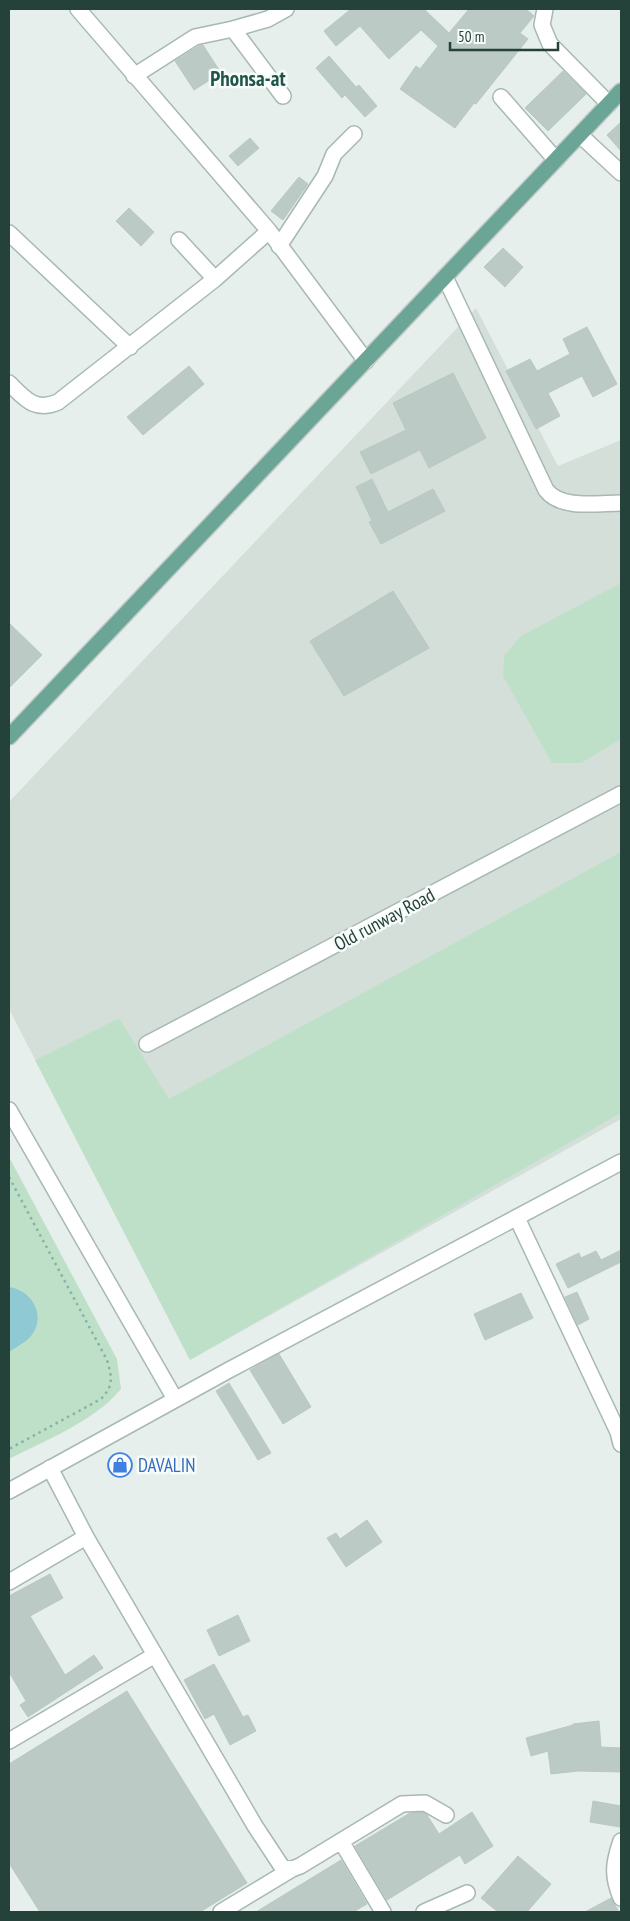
<svg xmlns="http://www.w3.org/2000/svg" width="630" height="1921" font-family="'PT Sans Narrow',sans-serif">
	<style>
		.built { fill: #d4dfda }
		.green { fill: #bfe0c8 }
		.water { fill: #8ec9d4 }
		.building { fill: #bbcac4; stroke: #b8c9c2 }
		.lines { fill: none; stroke-linecap: round; stroke-linejoin: round }
		.minor-casing { stroke: #a8b8b2; stroke-width: 18 }
		.major-casing { stroke: #c2cac8; stroke-width: 18 }
		.path { stroke: #86b3a5; stroke-width: 2.5; stroke-dasharray: 2.5 4; stroke-linecap: butt }
		.minor { stroke: #fff; stroke-width: 15 }
		.major { stroke: #6aa596; stroke-width: 15 }
		.labels { text-anchor: middle; stroke-width: 5; stroke-linejoin: round; paint-order: stroke }
		.street-label { font-size: 19px; fill: #24423a; stroke: #f7fbf9 }
		.shop-label { font-size: 19px; fill: #366cbe; stroke: #f7fbf9; text-anchor: start }
		.quarter-label { font-size: 21px; font-weight: bold; fill: #1f5548; stroke: #f7fbf9 }
	</style>
	<rect width="100%" height="100%" fill="#e6efeb"/>
	<path class="built" d="M476,308L558,466L621,440V1119L190,1360L9,1009V802Z"/>
	<path class="green" d="M621,583V739L581,763H552L503,676L504,656L521,636Z
		M621,852V1113L190,1360L35,1060L119,1018L169,1099Z
		M9,1157L117,1359L121,1389C95,1421 46,1440 9,1459Z"/>
	<path class="water" d="M9,1287C32,1290 47,1316 31,1336C25,1343 16,1347 9,1352Z"/>
	<path class="building" d="M351,9H424L449,33L469,9H526L534,16L520,33L528,39L476,104L474,103L455,128L400,89L416,66L420,69L438,46L421,30L389,59L360,26L336,46L324,31Z
		M203,45L221,73L194,90L175,61L199,46Z
		M329,56L356,87L359,85L377,106L365,117L345,95L342,98L316,68Z
		M563,71L586,94L548,131L525,108Z
		M621,122V151L607,135Z
		M250,138L259,148L238,166L229,156Z
		M299,177L308,184L283,220L271,211Z
		M129,208L154,232L141,246L116,221Z
		M503,248L523,267L505,287L484,267Z
		M587,327L617,384L593,397L582,376L548,393L560,416L536,429L506,371L530,359L537,371L570,354L563,339Z
		M189,366L204,384L143,435L127,417Z
		M453,373L486,438L429,468L420,450L371,474L360,452L406,430L393,403Z
		M372,479L388,512L433,489L445,511L381,544L369,522L372,521L356,487Z
		M393,591L429,648L344,696L310,641Z
		M9,623L42,655L9,688Z
		M621,1250V1262L568,1288L556,1264L579,1253L581,1258L596,1251L601,1260Z
		M577,1292L589,1319L578,1325L565,1297Z
		M521,1293L533,1318L485,1340L474,1314Z
		M279,1354L311,1407L283,1424L250,1370Z
		M229,1383L271,1453L258,1460L216,1391Z
		M367,1520L382,1542L346,1567L327,1538L336,1533L340,1539Z
		M50,1574L63,1598L30,1616L65,1675L94,1655L103,1668L28,1717L20,1705L26,1701L9,1672V1596Z
		M238,1615L250,1641L219,1656L207,1630Z
		M214,1664L243,1717L248,1715L256,1731L230,1745L214,1714L205,1719L184,1680Z
		M127,1691L247,1883L200,1912H40L9,1863V1764Z
		M599,1721L601,1747L621,1748V1772L578,1771L551,1774L548,1751L531,1756L526,1738L573,1725V1724Z
		M593,1801L621,1806L620,1827L590,1822Z
		M423,1812L427,1815L439,1834L472,1812L493,1846L465,1864L460,1855L387,1900L355,1846L410,1813Z
		M518,1856L551,1884L527,1912H498L481,1898Z
		M341,1860L367,1904L353,1912H256Z
		M611,1898L619,1912H585Z"/>
	<g class="lines">
		<g class="minor-casing">
			<path id="minor" d="M78,9L269,231L366,361
				M545,9L542,25L550,44L609,104
				M233,29L283,96
				M134,76L195,37L233,29L268,19L286,9
				M501,97L556,160
				M580,135L621,173
				M9,233L130,347
				M179,240L215,279
				M279,246L325,176L334,154L354,134
				M445,277L546,490C561,510 598,503 621,503
				M9,383C25,399 35,412 58,402L215,279L269,231
				M147,1044L621,794
				M9,1110L175,1399
				M517,1218L618,1432L621,1444
				M50,1468L86,1537L255,1826L282,1867L292,1869L300,1866L402,1804L425,1803L446,1815
				M9,1491L229,1370L621,1162
				M9,1582L86,1537
				M9,1741L155,1655
				M341,1841L383,1912
				M621,1841C613,1864 612,1876 621,1898
				M221,1912L292,1869
				M424,1912L467,1893"/>
		</g>
		<g class="major-casing">
			<path id="major" d="M9,737L621,91"/>
		</g>
		<path class="path" d="M9,1177L107,1360C112,1378 114,1385 101,1399L9,1449"/>
		<use href="#minor" class="minor"/>
		<use href="#major" class="major"/>
	</g>
	<defs>
		<g id="shop-ring" transform="scale(1.25)"><circle r="9.5" fill="#f7fbf9" stroke="#3f7fe0" stroke-width="1.5"/><path d="M-5-2.5h2.3a2.7 3.5 0 0 1 5.4 0H5L5.5 6h-11ZM-1.5-2.5h3a1.5 2.3 0 0 0-3 0Z" fill="#3f7fe0"/></g>
	</defs>
	<g fill-rule="evenodd">
		<use href="#shop-ring" x="120" y="1465"/>
	</g>
	<g class="labels">
		<g class="street-label">
			<text transform="translate(384 919) rotate(-28)" y="7">Old runway Road</text>
		</g>
		<g class="shop-label">
			<text x="138" y="1472">DAVALIN</text>
		</g>
		<g class="quarter-label">
			<text x="248" y="86">Phonsa-at</text>
		</g>
	</g>
	<rect width="630" height="1921" fill="none" stroke="#24423a" stroke-width="20"/>
	<path d="M450 42v8h108v-8" fill="none" stroke="#24423a" stroke-width="2.5"/>
	<text x="458" y="42" font-size="15" fill="#24423a" stroke="#f7fbf9" stroke-width="4" paint-order="stroke">50 m</text>
</svg>
